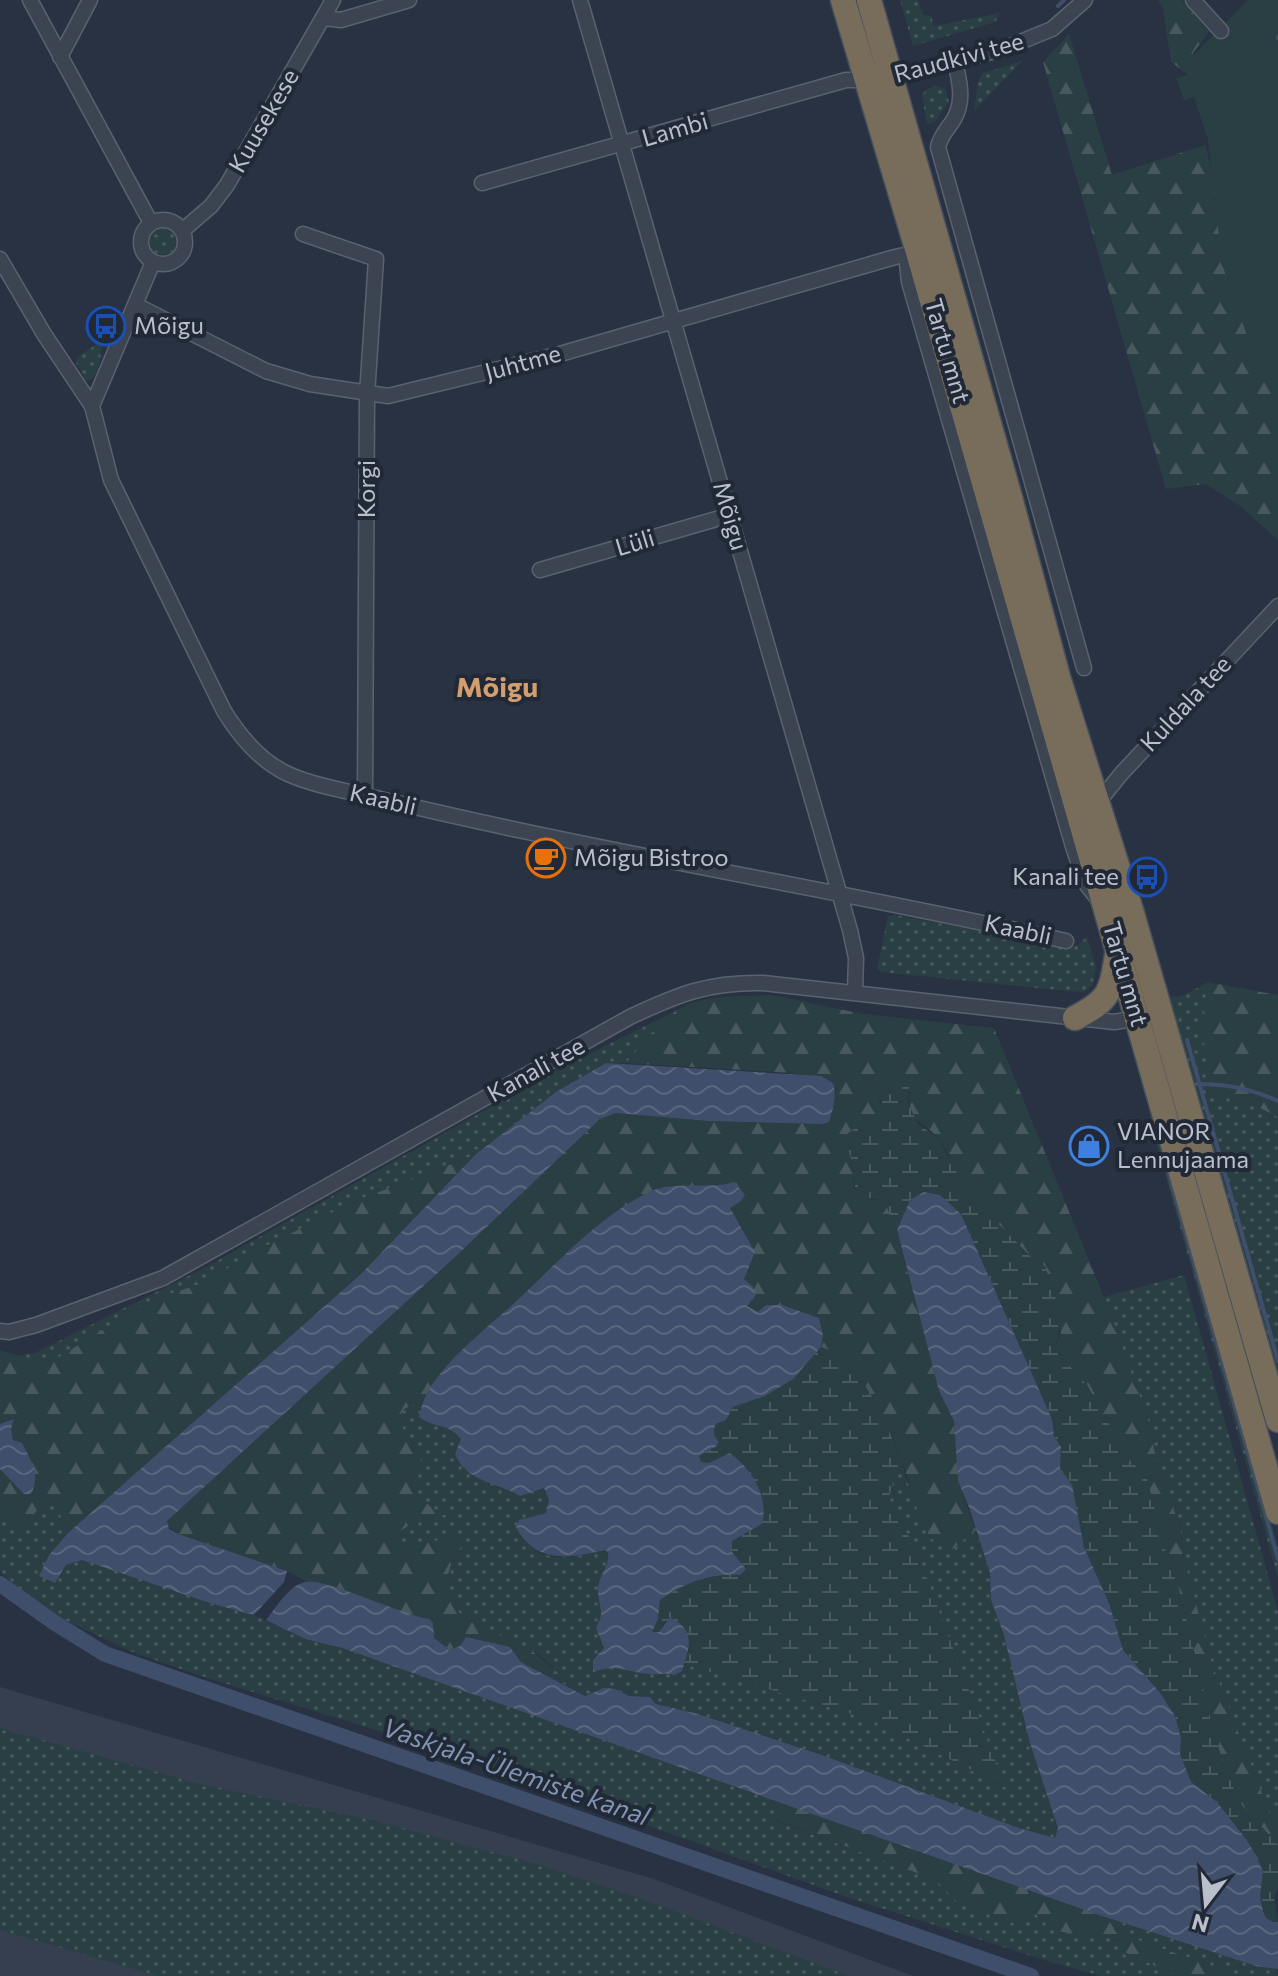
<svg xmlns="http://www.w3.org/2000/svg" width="1278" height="1976" font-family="Commissioner,sans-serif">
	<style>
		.airport { fill: #363f4f }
		.grass { fill: url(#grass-dots) }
		.forest { fill: url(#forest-firs) }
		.wetland { fill: url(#wetland-marsh) }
		.park { fill: #2a3f43 }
		.water { fill: url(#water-waves) }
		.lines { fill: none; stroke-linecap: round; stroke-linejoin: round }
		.stream { stroke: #3f4e6a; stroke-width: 4 }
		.canal { stroke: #3f4e6a; stroke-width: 16 }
		.street-casing { stroke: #5a626f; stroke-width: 17 }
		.highway-casing { stroke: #474f5c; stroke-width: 27 }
		.street { stroke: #3c4452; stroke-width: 14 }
		.highway { stroke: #776d5a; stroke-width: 24 }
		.labels { text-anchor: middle; stroke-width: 8; stroke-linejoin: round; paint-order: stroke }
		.street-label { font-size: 24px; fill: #b9c0cc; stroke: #212937 }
		.poi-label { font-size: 24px; fill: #b9c0cc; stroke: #212937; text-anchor: start }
		.water-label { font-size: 26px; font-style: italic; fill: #8294b2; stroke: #212937 }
		.quarter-label { font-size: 28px; font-weight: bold; fill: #d39e6e; stroke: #212937 }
	</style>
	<defs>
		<pattern id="grass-dots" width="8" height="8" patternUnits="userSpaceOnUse" patternTransform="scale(2)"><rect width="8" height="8" fill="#2a3f43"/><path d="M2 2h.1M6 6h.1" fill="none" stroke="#47595d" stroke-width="1.8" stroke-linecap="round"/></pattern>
		<pattern id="forest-firs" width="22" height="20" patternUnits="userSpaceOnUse" patternTransform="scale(2)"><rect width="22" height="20" fill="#2a3f43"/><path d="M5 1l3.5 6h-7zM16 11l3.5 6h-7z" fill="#47595d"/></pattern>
		<pattern id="wetland-marsh" width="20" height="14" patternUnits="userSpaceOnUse" patternTransform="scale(2)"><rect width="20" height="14" fill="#2a3f43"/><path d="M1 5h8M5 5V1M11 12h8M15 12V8" fill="none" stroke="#47595d"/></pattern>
		<pattern id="water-waves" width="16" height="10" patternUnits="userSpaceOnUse" patternTransform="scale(2)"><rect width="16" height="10" fill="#3f4e6a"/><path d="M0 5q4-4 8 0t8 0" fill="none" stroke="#59667e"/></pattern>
	</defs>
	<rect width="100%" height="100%" fill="#283242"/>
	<path class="airport" d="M0,1687L654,1879L913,1976H0Z"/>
	<path class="grass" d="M900,0H918L923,15L931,16L934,26L1000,13L995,22L913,46Z
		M1022,61L974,111L978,82L983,73Z
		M934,85L945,89L949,102L935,121L927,124L922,94Z
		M150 242a13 13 0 1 1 26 0a13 13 0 1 1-26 0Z
		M102,341C100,355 102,377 86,381L76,363L77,357Z
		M895,915L1067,947L1077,946L1087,937L1096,967L1093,984L1083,992L1067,991L881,972L877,969L888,916Z
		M1208,982L1201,1030L1218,1095L1256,1106L1278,1117V1383L1166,999L1184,995Z
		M683,1007L660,1026L626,1063H607L555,1093L475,1155L353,1202L266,1246L202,1283L148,1302L45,1366L16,1356L35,1353L206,1267L555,1071Z
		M1156,1123L1278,1546V1578L1151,1124Z
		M1184,1275L1278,1611V1815L1271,1817L1212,1664L1184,1559L1180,1527L1154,1450L1148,1419L1104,1297Z
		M423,1400L419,1417L449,1426L461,1439L455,1454C467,1483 497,1482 520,1496L543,1488L549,1500L546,1513L519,1520L516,1527C522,1535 528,1545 537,1551C556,1563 585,1555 605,1550L608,1552L609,1562L598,1592L603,1613L598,1635C605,1643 605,1647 599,1656L604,1669C625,1666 630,1673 649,1674C660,1675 671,1671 682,1671L684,1664L872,1720L1004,1787L889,1498L894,1477L903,1462L905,1476L930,1538C947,1548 962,1543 976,1530L990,1573L991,1601L1004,1635L1029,1740L1058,1828L1055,1838L1019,1828L825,1756L698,1714L656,1704L650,1697L629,1696L615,1689L585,1696L562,1683L557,1672L541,1656L530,1649L522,1647L460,1614C439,1586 447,1569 463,1544L454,1537L417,1545L397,1543L392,1537L408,1526L445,1513L435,1510L417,1496L416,1478L421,1458L398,1420L404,1409Z
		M54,1501L68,1533L49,1555L61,1577L66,1565L82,1560L99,1564L213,1604L254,1615L305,1639L342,1648L777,1800L776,1821L936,1880L959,1904L1014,1923L1030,1911L1037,1914L1054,1929L1110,1937L1178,1976H1100L1034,1957L847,1897L424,1745L195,1674L130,1651L59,1617L24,1594L0,1571V1510L25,1530L38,1508Z
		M0,1728L196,1783L376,1821L544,1866L634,1896L849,1976H158L0,1930Z
		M1099,1915L1256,1966L1276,1968L1278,1976H1241L1132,1938Z"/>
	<path class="forest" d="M1158,0H1182L1209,32L1193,53L1198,82L1171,62L1163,8Z
		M1069,34L1112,175L1205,145L1248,296L1278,374V540L1239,505L1206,484L1166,489L1043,62Z
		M1208,982L1278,995V1117L1256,1106L1218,1095L1200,1030Z
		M772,995L863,1014L994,1028L1104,1297L1148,1419L1154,1450L1179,1525L1184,1559L1212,1664L1271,1817L1278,1815V1845L1240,1803L1227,1773L1216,1741L1178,1586L1166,1554L1146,1476L1129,1460L1087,1385L1055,1349L1061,1332L1045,1266L1031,1257L961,1186C957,1173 947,1149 938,1138C923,1120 905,1122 910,1091L879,1099L881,1110L878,1121L858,1126L851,1154L854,1189L870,1200L883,1199L893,1217L939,1391L954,1421L958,1481L976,1530L950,1551C944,1547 934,1542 930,1536C917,1519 909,1481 902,1460C890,1426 856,1359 821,1347L823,1335L759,1313L747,1306L753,1287L744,1279L742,1227L735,1219L722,1186L598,1226L451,1361L423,1400L404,1409L398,1420L421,1458L416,1478L417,1496L435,1510L447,1514L408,1526L392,1537L397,1543L417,1545L454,1537L463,1544C446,1568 440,1589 460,1614L522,1647L530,1649L557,1672L562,1683L521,1662L510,1647L460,1646L450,1650L434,1638L433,1623L429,1619L413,1617L324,1584L306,1581L287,1571L181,1535L167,1526V1521L175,1512L454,1258L600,1119L616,1113L708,1121L823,1124L829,1122L793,1073L626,1063C643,1044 662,1017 685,1006C711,994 744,997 772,995Z
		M475,1155L361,1274L68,1533L54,1501L38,1508L25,1530L0,1510V1350L46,1365L148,1302L202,1283L266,1246L353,1202Z
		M777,1800L1099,1915L1132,1938L1241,1976H1178L1122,1951L1119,1941C1100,1932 1076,1937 1056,1930C1045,1926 1040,1915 1030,1911L1014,1923L959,1904L936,1880L775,1820Z"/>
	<path class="wetland" d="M890,1080L909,1083L908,1103L918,1124L938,1138L956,1171L961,1186L1031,1257L1045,1266L1062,1318L1055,1350L1087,1385L1129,1460L1146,1475L1166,1554L1178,1586L1216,1741L1227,1773L1240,1803L1278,1845V1888L1274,1897L1278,1922H1273L1266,1918L1260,1896L1263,1872L1246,1839L1217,1802L1191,1782L1180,1754L1181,1738L1175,1716L1161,1694L1123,1650L1109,1603L1084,1546L1071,1484L1060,1468L1061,1448L1054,1436L1052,1419L961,1214L910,1200L897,1230L883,1199L860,1198C849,1182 857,1162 845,1145L847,1134L858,1126L878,1121L883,1087Z
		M821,1347C864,1362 885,1423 903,1462L894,1477L889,1498L919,1557L1005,1787L872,1720L684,1664L689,1650L666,1620L659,1632H652L658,1619L660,1600C684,1583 710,1573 740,1575L746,1569L732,1552V1541L762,1524C758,1492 759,1473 730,1454L709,1463L701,1462L698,1456L718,1446L719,1442C714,1436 712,1432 716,1425L726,1420L733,1407C773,1393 793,1380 821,1347Z"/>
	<path class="park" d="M1248,0H1278V379L1252,350L1222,264L1208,139L1194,97L1184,100L1176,78L1187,75L1184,65Z"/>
	<path class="water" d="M606,1063L821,1076L833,1083C837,1097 833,1108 829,1122L823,1124L708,1121L616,1113L600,1119L454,1258L167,1521L169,1529L181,1535L287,1571L284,1582L254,1615L213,1604L82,1560L66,1565L55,1583L39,1576L49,1555L68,1533L361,1274L475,1155L556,1092Z
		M734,1182L745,1195L740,1202L730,1208L755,1252L744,1279L753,1287L756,1295L747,1306L758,1312L766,1305H782L819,1318L823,1335L821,1347L793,1379L765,1396L733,1407L726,1420L716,1424C712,1432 714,1436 719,1442L717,1446L699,1456L701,1462L709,1463L730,1453C752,1469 769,1497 762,1524L732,1541V1552L746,1569L740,1575C710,1573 684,1583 660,1600L658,1619L652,1632H659L670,1617C696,1631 690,1646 682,1671L675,1675C663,1672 662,1675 650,1674C625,1673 622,1663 593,1672V1660L604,1648L596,1628C606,1610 598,1608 598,1590C598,1576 610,1567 608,1552L605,1550C570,1559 535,1564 516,1527L519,1520L546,1513L549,1500L544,1488L520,1496C497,1482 467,1483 455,1454L461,1439C447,1422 435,1429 419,1417C422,1402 427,1390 437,1378C457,1351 487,1328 512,1305C555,1266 596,1218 649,1192C674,1180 711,1190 734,1182Z
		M924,1192L940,1195L961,1214L1052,1419L1054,1436L1061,1447L1060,1468L1072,1485L1084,1547L1109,1603L1123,1650L1161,1694L1175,1716L1181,1738L1180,1754L1191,1782L1217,1802L1246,1839L1257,1857L1263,1872L1260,1896L1263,1911L1266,1918L1273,1922H1278V1969L1256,1966L1099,1915L342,1648L305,1639L266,1620C276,1608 288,1586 305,1582C324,1577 401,1615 429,1619L433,1623L434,1638L450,1650L460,1646L466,1637L510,1647L521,1662L585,1696L604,1688L615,1689L629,1696L650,1697L656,1704L698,1714L825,1756L1019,1828L1055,1838L1058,1828L1029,1740L1004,1635L991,1600L990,1573L970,1510L958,1481L954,1421L939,1391L897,1230L910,1200Z
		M14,1419L11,1429L13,1440L22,1443C31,1461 41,1474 31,1494H24L0,1469V1424Z"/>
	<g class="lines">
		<path class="stream" d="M1058,6L1064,0
			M1278,37V38
			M1187,1040L1278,1361
			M1199,1084C1228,1084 1251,1089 1278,1101
			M1169,1176L1278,1559"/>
		<path class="canal" d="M0,1584L55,1623L105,1654L1031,1976"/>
		<g class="street-casing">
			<path id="street" d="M30,0L151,223
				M580,0L850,930L856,958L855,992
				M1193,0L1221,31
				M323,18L341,20L409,0
				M60,57L90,0
				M955,61C959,80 965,100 954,119C948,129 941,134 938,147L1084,668
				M482,183L846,80H868L891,77L1003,49L1052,29L1085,0
				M141 242a22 22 0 1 1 44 0a22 22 0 1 1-44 0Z
				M182,231L211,206L227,185L333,0
				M303,234L376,259L367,395L365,795
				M918,252L907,264L909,282L1074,850L1086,884L1097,898
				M0,259L44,334L92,406L111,480L224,711C240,737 260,761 288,774C315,786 347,791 376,798C423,809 471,820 518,830C700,869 884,900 1066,941
				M136,305L266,371L310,384L388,396L560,354L895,257L918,252L925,254
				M92,406L153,262
				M540,570L730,515
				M1097,804L1121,774L1278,606
				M0,1331L9,1332L36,1325L163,1278L630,1017C679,994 708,982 763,983L1114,1022L1144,1017"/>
		</g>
		<g class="highway-casing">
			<path id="highway" d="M843,0L918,252L1278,1512
				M869,0L1011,501L1058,677L1131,910L1278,1420
				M1075,1018C1110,1000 1111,992 1117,955"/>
		</g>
		<use href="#street" class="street"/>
		<use href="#highway" class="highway"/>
	</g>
	<defs>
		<g id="bus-ring" transform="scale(2)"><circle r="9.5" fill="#212937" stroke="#1a4fb4" stroke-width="1.5"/><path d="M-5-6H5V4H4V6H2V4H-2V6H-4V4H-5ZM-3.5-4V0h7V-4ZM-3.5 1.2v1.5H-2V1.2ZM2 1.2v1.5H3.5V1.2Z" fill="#1a4fb4"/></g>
		<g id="cafe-ring" transform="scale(2)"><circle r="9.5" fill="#212937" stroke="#e8710a" stroke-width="1.5"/><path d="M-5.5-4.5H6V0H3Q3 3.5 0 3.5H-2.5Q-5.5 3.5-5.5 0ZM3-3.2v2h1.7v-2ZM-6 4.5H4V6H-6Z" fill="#e8710a"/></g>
		<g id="shop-ring" transform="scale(2)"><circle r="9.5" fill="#212937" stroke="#3f7fe0" stroke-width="1.5"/><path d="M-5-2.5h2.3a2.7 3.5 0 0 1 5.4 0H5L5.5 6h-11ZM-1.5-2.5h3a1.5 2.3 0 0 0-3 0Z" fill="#3f7fe0"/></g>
	</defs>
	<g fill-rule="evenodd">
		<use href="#bus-ring" x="106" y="326"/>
		<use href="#cafe-ring" x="546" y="858"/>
		<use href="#bus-ring" x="1147" y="877"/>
		<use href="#shop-ring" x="1089" y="1146"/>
	</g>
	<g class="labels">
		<g class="street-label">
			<text transform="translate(959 58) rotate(-15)" y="8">Raudkivi tee</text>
			<text transform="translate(264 121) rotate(-60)" y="8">Kuusekese</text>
			<text transform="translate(675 130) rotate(-16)" y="8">Lambi</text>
			<text transform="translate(947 351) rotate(74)" y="8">Tartu mnt</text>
			<text transform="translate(523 363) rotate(-15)" y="8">Juhtme</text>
			<text transform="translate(367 489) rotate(-90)" y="8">Korgi</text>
			<text transform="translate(730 516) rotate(74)" y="8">Mõigu</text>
			<text transform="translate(635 543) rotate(-17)" y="8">Lüli</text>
			<text transform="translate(1186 704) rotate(-47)" y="8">Kuldala tee</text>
			<text transform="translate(383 800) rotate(13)" y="8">Kaabli</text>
			<text transform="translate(1018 930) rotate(12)" y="8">Kaabli</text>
			<text transform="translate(1125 974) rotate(74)" y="8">Tartu mnt</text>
			<text transform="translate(536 1070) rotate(-29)" y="8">Kanali tee</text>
		</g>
		<g class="poi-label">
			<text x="134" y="334">Mõigu</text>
			<text x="574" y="866">Mõigu Bistroo</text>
			<text x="1119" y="885" text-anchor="end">Kanali tee</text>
			<text x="1117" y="1140">VIANOR<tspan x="1117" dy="28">Lennujaama</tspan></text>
		</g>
		<g class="water-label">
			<text transform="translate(516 1772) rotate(19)" y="9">Vaskjala-Ülemiste kanal</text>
		</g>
		<g class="quarter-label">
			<text x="497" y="697">Mõigu</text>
		</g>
	</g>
	<g transform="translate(1206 1904) rotate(196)" stroke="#212937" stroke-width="6" paint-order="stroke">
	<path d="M0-6L14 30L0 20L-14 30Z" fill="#b9c0cc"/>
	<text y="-12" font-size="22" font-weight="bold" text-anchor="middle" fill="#b9c0cc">N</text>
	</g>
</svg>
